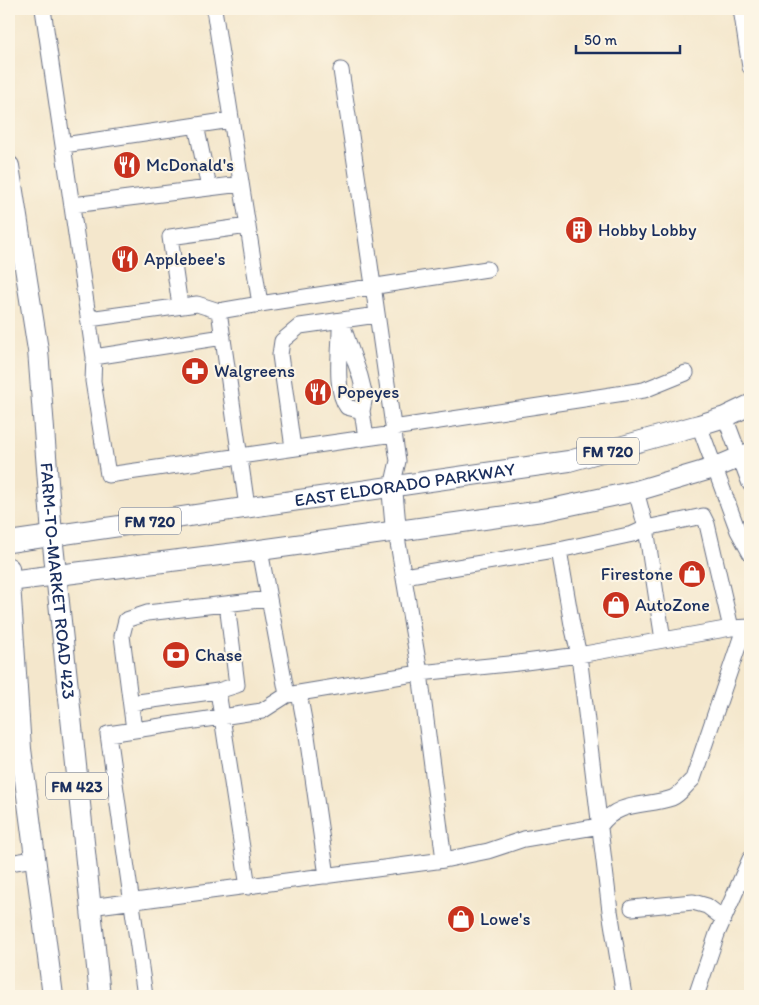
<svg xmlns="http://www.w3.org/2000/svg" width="759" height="1005" font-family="Itim,sans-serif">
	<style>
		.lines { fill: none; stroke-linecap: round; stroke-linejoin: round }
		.minor-casing { stroke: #676f84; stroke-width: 17 }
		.major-casing { stroke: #676f84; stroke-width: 22 }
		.minor { stroke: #fff; stroke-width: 15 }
		.major { stroke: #fff; stroke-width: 20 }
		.labels { text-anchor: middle; stroke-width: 4.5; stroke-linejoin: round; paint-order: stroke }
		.shield { fill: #fcf5e5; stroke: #5e6a86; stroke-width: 1 }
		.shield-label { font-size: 16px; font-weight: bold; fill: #1b2f5e }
		.poi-label { font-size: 18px; fill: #1b2f5e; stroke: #fcf5e5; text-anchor: start }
		.street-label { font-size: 18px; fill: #1b2f5e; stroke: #fcf5e5 }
	</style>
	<rect width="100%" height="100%" fill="#fcf5e5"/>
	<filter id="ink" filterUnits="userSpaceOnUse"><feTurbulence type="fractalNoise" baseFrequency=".02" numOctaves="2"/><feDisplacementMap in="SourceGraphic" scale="10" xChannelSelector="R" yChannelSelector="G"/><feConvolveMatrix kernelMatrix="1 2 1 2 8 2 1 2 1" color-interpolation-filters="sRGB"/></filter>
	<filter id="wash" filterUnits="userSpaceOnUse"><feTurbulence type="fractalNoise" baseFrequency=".0096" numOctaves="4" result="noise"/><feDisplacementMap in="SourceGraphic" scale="20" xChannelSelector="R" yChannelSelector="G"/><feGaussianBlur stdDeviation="1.12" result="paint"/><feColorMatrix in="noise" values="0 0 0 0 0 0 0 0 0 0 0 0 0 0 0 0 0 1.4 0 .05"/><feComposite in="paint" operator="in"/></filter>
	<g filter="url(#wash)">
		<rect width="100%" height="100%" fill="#f4e7cc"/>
	</g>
	<g filter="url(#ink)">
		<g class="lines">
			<g class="minor-casing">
				<path id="minor" d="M43,9L94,357L93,381L108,475L394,434
					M214,9L260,304L487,269
					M741,9L750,67
					M341,70L361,201L398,461L392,487
					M196,125L209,188
					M64,145L231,120
					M73,205L241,184
					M180,306L170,237L248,226
					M89,319L197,304L219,311
					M341,321L360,376L365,396L362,411L366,438
					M340,330C340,351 334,390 347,407L362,411
					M94,357L223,337
					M725,417L750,484
					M699,425L738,531L750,553
					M393,428L644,390L686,373
					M293,448L280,355L282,341L300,326L377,315
					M247,507L219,311L260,304
					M396,531L420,673L444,860
					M260,550L287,695
					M404,576L559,550
					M663,640L646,528L703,516L707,524L731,628
					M218,691L237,685L227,604
					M299,693L307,736L327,876
					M131,703L218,691L248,887
					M134,730L122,636L126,620L147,613L269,599
					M9,863L34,859
					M90,907L444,860L488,851L524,839L600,826C618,800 647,807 672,798C680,795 687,784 693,779L744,629
					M632,908L693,902L707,906L724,919
					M145,996L108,734L262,711L287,695L299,693L420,673L518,663L579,655L731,628L750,627
					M624,996L610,911L579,655L572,625L559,550L633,534L646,528L636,491
					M696,996L717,934L750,859"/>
			</g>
			<g class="major-casing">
				<g id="major">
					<path id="s1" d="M9,166L38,350L52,535L100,996"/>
					<path d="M392,487L396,531"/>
					<path id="s2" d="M9,542L569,461L699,425L725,417L750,405"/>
					<path d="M9,568L21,749L53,996"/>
					<path d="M9,581L260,550L542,511L636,491L714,468L750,453"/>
				</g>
			</g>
			<use href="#minor" class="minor"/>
			<use href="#major" class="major"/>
		</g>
	</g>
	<defs>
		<g id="restaurant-disc" transform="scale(1.4375)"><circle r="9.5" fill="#c8321e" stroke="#fcf5e5"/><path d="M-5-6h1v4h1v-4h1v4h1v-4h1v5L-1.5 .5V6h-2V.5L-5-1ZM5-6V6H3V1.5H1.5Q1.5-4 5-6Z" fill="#fff"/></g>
		<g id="building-disc" transform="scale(1.4375)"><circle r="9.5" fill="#c8321e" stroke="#fcf5e5"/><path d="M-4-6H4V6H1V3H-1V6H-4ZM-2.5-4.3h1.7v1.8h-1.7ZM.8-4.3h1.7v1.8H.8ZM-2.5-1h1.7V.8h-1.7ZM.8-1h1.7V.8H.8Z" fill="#fff"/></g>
		<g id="pharmacy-disc" transform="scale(1.4375)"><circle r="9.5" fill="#c8321e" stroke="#fcf5e5"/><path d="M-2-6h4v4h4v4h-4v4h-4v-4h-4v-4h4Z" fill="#fff"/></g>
		<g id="shop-disc" transform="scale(1.4375)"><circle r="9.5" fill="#c8321e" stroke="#fcf5e5"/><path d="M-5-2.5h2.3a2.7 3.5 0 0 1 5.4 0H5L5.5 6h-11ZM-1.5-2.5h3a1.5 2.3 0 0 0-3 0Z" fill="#fff"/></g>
		<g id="bank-disc" transform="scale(1.4375)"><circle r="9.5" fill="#c8321e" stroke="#fcf5e5"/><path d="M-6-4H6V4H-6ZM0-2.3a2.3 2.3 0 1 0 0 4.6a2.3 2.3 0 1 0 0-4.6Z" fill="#fff"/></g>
	</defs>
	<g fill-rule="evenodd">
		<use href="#restaurant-disc" x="127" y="165"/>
		<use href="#building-disc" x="579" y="230"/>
		<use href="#restaurant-disc" x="125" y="259"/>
		<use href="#pharmacy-disc" x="195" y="371"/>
		<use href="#restaurant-disc" x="318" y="392"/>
		<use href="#shop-disc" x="692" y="574"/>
		<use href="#shop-disc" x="616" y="605"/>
		<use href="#bank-disc" x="176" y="655"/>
		<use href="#shop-disc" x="461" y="919"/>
	</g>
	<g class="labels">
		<g class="shield">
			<rect x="577" y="437.5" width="62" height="27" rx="4"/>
			<rect x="119" y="507.5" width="62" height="27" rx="4"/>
			<rect x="46" y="772.5" width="62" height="27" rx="4"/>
		</g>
		<g class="shield-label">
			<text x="608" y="457">FM 720</text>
			<text x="150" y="527">FM 720</text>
			<text x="77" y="792">FM 423</text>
		</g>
		<g class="poi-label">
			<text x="146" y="171">McDonald's</text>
			<text x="598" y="236">Hobby Lobby</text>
			<text x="144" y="265">Applebee's</text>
			<text x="214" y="377">Walgreens</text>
			<text x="337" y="398">Popeyes</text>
			<text x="673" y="580" text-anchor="end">Firestone</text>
			<text x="635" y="611">AutoZone</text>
			<text x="195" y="661">Chase</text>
			<text x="480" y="925">Lowe's</text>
		</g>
		<g class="street-label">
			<text dy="6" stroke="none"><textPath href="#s2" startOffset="400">EAST ELDORADO PARKWAY</textPath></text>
			<text dy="6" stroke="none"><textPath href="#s1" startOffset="418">FARM-TO-MARKET ROAD 423</textPath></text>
		</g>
	</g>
	<rect width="759" height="1005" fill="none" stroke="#fcf5e5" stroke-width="30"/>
	<path d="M576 45v8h104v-8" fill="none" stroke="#1b2f5e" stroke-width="2.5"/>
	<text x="584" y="45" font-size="15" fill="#1b2f5e" stroke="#fcf5e5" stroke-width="4" paint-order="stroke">50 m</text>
</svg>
